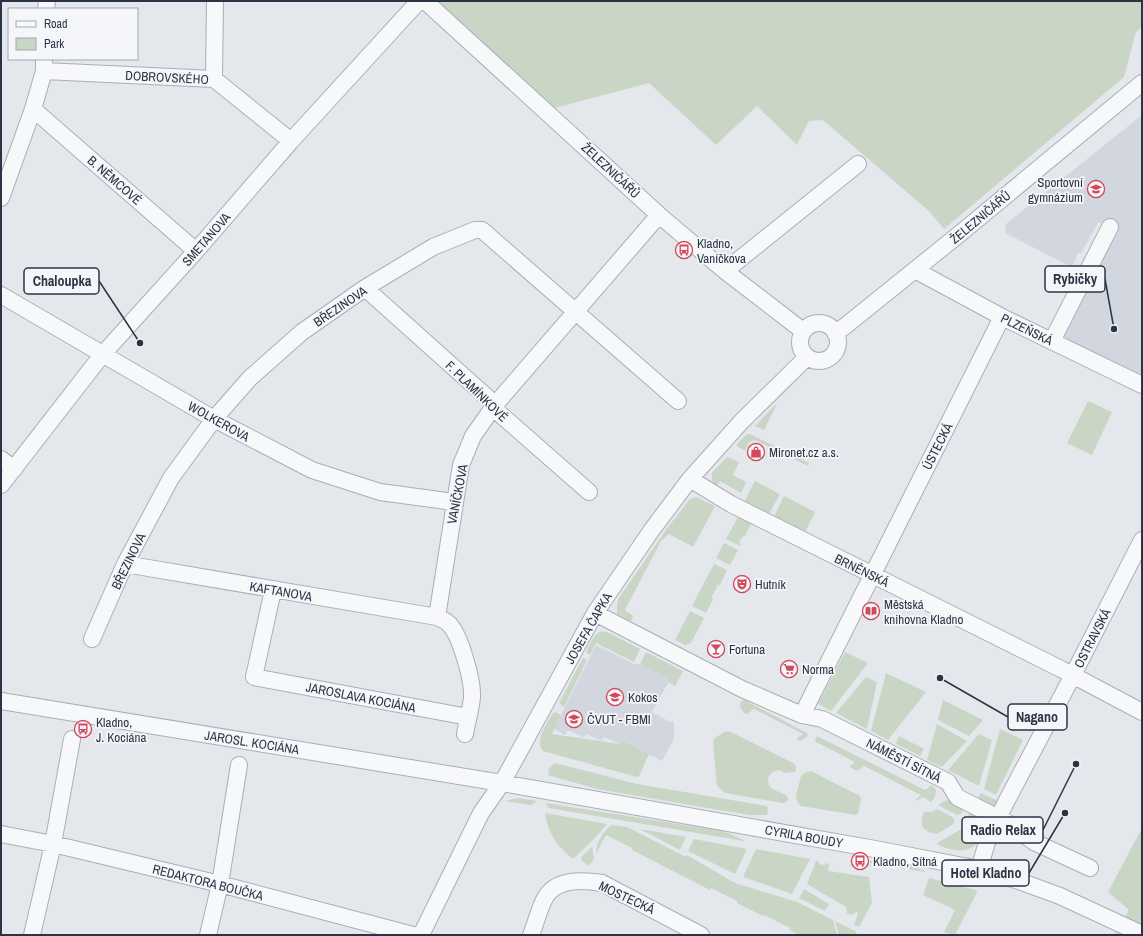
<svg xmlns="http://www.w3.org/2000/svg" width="1143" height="936" font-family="'Archivo Narrow',sans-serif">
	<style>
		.built { fill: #d2d6de }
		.green { fill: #c9d6c5 }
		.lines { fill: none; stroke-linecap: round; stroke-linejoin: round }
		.minor-casing { stroke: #a9aeb7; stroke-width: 18 }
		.minor { stroke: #f7f8fa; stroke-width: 16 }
		.labels { text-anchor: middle; stroke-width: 3.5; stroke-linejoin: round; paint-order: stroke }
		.street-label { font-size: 13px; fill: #2b3445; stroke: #f4f6f9 }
		.poi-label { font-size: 13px; fill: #2b3445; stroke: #f4f6f9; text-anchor: start }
		.leader { fill: none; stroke: #2b3445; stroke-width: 1.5 }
		.callout-dot { fill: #2b3445; stroke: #f4f6f9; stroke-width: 1.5 }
		.callout { fill: #f4f6f9; stroke: #2b3445; stroke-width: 1.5 }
		.callout-label { font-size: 14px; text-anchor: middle; font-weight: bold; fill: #2b3445 }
	</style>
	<rect width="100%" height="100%" fill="#e4e7ec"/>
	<path class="built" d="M1142,115V377L1063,337L1106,225L1098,222L1081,254L1078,253L1072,267L1005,233L1006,224Z
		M596,645L636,665L638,664H640L670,679L652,712L670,722L674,721V738L662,761L622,740L620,744L604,737L602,741L586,734L584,738L568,730L565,735L554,729Z"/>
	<path class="green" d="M435,1H1142V27L1136,32L1124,77L944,229L929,211L823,120L809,121L797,145L757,106L716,145L649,83L551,109Z
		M1088,401L1112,412L1092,455L1067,443Z
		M776,404H777L764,430L755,426Z
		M747,434H750L809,463L808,466L755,440L749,442L745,451L737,446V444Z
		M727,457L739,462L733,475L746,482L741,493L720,481L717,486L712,481V473Z
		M755,481L780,494L769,514H766L746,503L745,500Z
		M784,496L815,512L805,532L774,517Z
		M696,497L715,506L693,547L669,534L661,541L625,610L633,616L631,621L617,614V604L619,598L668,527L690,499Z
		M738,517L751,524L745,536H743L739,542L741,544L740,546L726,539Z
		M724,543L738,550L730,565L716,558Z
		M714,564L727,570L720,585H718L711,598L713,599L706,613L692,606Z
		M690,611L704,618L691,643L685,645L675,640Z
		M602,631L609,633L640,649L634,662L596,643L590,655L586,652C590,644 593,634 602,631Z
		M646,652L683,671L675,686L668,682L669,679L640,664Z
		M845,652L868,663L831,711L818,704Z
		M583,658L587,660L564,707L559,703Z
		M886,673L926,692L888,740L871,731Z
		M866,677L877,682L867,729L836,713Z
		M754,697L748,702L807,733L808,736L800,741L796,739L803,734L754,709L747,714L744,713L740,707C740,698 747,698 754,697Z
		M943,700L983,720L969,736L938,720Z
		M555,712L561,715L552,734L620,744L622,740L649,754L639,776L637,777L543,751C534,741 547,724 552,714Z
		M937,724L967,741L942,767L927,760Z
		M1000,729L1023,740L996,795L984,789Z
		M726,731L731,732L795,764L796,769L795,772C793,772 787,773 785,773C783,773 782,771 780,770C774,770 769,774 768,779C768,782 769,786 771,788C774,791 782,792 787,796L788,800L786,802L783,803L725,793L717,786L713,742L715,738Z
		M979,734L992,740L979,786L948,770Z
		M817,736L925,790L932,785L936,790L935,797L931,802L923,797L916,801V799L921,795L864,766L857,771L850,767V766L855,762L816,742L815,740Z
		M899,736L924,749L920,756L896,744Z
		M555,763L637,784L767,806L768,809L767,815H749L597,789L548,775L549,768Z
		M811,771L860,796L861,799L858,814L856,815L801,806L797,802L796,795L801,776L806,772Z
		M981,793L1000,802L992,806L976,801Z
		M518,798L537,801L531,805L505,801Z
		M951,800L965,807L961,814L957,815L938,805L944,801Z
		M545,803L723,831L744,840V841L549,808Z
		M937,809L952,817L955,821L952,825L937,834C923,832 918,825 924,812H932Z
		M971,810C979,815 988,819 984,831L968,822L967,818Z
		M545,813L607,824L595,838L573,859C557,846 548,834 545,813Z
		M612,825L627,827L686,857L687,855L735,883L797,902L833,920L837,935H799L789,930L790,928L764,915L763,916L737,903V901L711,888L710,890L632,850V848L606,835L596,854C596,843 603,831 612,825Z
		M965,827L983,835C972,855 955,853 937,844V843Z
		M1142,828V935H1114L1129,910L1108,892Z
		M640,829L686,837L680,850Z
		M694,839L747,849L735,874L688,851Z
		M592,847L594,859L589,866L582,861L581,857Z
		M756,849L810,859L792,894L743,877Z
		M888,859L905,863L925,871V872L870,863V861Z
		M816,861H819V864L825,865V863L829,864L828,871L869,877L872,903L859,927L854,925L858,913L856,912L852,915L847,914L846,907L807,884Z
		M929,878L976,890L977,892L955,935L944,932L955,910L923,895Z
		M804,889L829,904L825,911L799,898Z
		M835,921L857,932L855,935H839Z"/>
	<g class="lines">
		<g class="minor-casing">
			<path id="minor" d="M425,1L659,215L725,271L803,331
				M46,9L47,1
				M44,71L214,79L291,141
				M214,79L215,1
				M33,109L196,251
				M1,198L33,109L44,71V59
				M915,270L1002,317L1142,385
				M725,271L858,164
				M365,288L489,399L500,414L589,492
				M1,295L214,419L312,470L380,492L454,502
				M800 342a19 19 0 1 1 38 0a19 19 0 1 1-38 0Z
				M835,333L844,327L957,236L1142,83
				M1052,341L1110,227
				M1,459L14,469
				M690,479L731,504L1061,669L1142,712
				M1,485L102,355L196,251L291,141L419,1
				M125,564L437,617C441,619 445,620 448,623C460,633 473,681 472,697C471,709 467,722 465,734
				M273,590L254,677L468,717
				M595,613L742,689L802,715L822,719L948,782L957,797L1008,823L1034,842L1090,868
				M437,617L461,465L473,436L494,406L659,215
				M92,639L125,564L171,478L214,419L250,378L302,332L365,288L433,247L475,230H482L678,401
				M1,701L502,783L875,849L979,869L1019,881L1060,896L1142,934
				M802,715L1002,317
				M1,834L53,844L220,884L413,935
				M979,869L988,839L1006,802L1073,675L1142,540
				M32,935L53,844L72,739
				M208,935L220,884L239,765
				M421,935L481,813L502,783L595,613L651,531L690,479L741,422L807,357
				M531,935C536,923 539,909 545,898C556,878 584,880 602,883L701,935"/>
		</g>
		<use href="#minor" class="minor"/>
	</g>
	<defs>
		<g id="school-ring" transform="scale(0.9)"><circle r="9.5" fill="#f4f6f9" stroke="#d1495b" stroke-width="1.5"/><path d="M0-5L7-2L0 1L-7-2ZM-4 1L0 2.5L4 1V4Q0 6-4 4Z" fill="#d1495b"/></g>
		<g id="bus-ring" transform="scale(0.9)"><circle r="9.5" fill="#f4f6f9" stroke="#d1495b" stroke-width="1.5"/><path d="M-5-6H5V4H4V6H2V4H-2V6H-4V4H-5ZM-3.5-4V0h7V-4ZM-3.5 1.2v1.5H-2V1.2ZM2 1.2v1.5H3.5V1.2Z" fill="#d1495b"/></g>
		<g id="shop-ring" transform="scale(0.9)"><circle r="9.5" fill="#f4f6f9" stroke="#d1495b" stroke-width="1.5"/><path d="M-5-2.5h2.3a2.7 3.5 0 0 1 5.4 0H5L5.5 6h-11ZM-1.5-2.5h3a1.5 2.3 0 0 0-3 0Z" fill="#d1495b"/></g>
		<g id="theatre-ring" transform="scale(0.9)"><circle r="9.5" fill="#f4f6f9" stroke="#d1495b" stroke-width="1.5"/><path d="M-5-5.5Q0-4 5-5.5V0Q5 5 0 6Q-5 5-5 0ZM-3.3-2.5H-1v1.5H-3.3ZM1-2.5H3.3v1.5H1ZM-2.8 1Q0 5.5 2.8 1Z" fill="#d1495b"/></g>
		<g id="library-ring" transform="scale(0.9)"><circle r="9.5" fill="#f4f6f9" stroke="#d1495b" stroke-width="1.5"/><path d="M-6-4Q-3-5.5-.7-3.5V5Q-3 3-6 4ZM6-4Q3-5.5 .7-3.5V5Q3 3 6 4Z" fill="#d1495b"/></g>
		<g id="bar-ring" transform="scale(0.9)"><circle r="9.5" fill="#f4f6f9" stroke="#d1495b" stroke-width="1.5"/><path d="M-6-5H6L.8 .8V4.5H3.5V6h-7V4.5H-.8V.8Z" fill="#d1495b"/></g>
		<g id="supermarket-ring" transform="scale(0.9)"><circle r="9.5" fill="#f4f6f9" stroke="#d1495b" stroke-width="1.5"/><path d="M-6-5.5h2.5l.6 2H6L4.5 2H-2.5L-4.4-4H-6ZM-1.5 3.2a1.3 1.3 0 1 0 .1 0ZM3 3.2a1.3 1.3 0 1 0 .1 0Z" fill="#d1495b"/></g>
		<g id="university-ring" transform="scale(0.9)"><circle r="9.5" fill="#f4f6f9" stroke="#d1495b" stroke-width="1.5"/><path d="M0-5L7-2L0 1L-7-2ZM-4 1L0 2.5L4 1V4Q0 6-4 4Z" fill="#d1495b"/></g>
	</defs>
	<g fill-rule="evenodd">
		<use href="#school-ring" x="1096" y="189"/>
		<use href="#bus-ring" x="684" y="250"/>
		<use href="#shop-ring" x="756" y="452"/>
		<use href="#theatre-ring" x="742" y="584"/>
		<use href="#library-ring" x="871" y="611"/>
		<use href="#bar-ring" x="716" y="649"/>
		<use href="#supermarket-ring" x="789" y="669"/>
		<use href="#university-ring" x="615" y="697"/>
		<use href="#university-ring" x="574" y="719"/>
		<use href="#bus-ring" x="83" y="729"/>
		<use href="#bus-ring" x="860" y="861"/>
	</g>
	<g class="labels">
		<g class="street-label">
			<text transform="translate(167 77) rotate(3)" y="5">DOBROVSKÉHO</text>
			<text transform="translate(611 170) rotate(43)" y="5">ŽELEZNIČÁŘŮ</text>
			<text transform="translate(115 180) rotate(41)" y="5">B. NĚMCOVÉ</text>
			<text transform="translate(980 217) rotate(-40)" y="5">ŽELEZNIČÁŘŮ</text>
			<text transform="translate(206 239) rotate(-49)" y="5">SMETANOVA</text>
			<text transform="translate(340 306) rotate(-34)" y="5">BŘEZINOVA</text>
			<text transform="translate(1027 329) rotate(26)" y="5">PLZEŇSKÁ</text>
			<text transform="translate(477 391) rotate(44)" y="5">F. PLAMÍNKOVÉ</text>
			<text transform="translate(219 421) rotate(29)" y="5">WOLKEROVA</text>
			<text transform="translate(937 446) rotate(-63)" y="5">ÚSTECKÁ</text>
			<text transform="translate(457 494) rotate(-79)" y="5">VANÍČKOVA</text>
			<text transform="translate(128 561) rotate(-64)" y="5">BŘEZINOVA</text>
			<text transform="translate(862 570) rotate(26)" y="5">BRNĚNSKÁ</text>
			<text transform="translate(281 591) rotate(10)" y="5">KAFTANOVA</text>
			<text transform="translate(588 628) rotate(-60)" y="5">JOSEFA ČAPKA</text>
			<text transform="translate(1092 638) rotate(-63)" y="5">OSTRAVSKÁ</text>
			<text transform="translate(361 697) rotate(11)" y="5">JAROSLAVA KOCIÁNA</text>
			<text transform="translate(252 742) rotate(9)" y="5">JAROSL. KOCIÁNA</text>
			<text transform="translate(904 760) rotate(27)" y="5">NÁMĚSTÍ SÍTNÁ</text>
			<text transform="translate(804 836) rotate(10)" y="5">CYRILA BOUDY</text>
			<text transform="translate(208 882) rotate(14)" y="5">REDAKTORA BOUČKA</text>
			<text transform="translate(627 897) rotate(25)" y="5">MOSTECKÁ</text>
		</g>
		<g class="poi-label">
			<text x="1083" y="187" text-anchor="end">Sportovní<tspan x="1083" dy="15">gymnázium</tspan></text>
			<text x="697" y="248">Kladno,<tspan x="697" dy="15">Vaníčkova</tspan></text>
			<text x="769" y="457">Mironet.cz a.s.</text>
			<text x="755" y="589">Hutník</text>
			<text x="884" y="609">Městská<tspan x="884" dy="15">knihovna Kladno</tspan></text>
			<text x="729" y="654">Fortuna</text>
			<text x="802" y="674">Norma</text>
			<text x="628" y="702">Kokos</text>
			<text x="587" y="724">ČVUT - FBMI</text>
			<text x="96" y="727">Kladno,<tspan x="96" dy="15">J. Kociána</tspan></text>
			<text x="873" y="866">Kladno, Sítná</text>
		</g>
	</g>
	<path class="leader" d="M1114 329L1105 279M140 343L99 281M940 678L1008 717M1076 764L1043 830M1065 813L1029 873"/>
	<g class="callout-dot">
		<circle cx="1114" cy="329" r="4"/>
		<circle cx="140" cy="343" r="4"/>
		<circle cx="940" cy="678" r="4"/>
		<circle cx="1076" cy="764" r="4"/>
		<circle cx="1065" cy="813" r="4"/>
	</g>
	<g class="callout">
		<rect x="1045" y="266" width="60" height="26" rx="4"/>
		<rect x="24" y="268" width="75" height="26" rx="4"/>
		<rect x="1008" y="704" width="59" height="26" rx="4"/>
		<rect x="962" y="817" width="81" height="26" rx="4"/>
		<rect x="942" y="860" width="87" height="26" rx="4"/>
	</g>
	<g class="callout-label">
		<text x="1075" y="284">Rybičky</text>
		<text x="62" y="286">Chaloupka</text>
		<text x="1037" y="722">Nagano</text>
		<text x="1003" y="835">Radio Relax</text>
		<text x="986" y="878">Hotel Kladno</text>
	</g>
	<rect width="1143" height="936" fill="none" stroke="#2b3445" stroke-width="4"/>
	<rect x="8" y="8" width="130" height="52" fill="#f4f6f9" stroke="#a4a8b1"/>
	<rect x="16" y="21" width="20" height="6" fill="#f7f8fa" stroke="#a4a8b1"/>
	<text x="44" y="28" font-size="12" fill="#2b3445">Road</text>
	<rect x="16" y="38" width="20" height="12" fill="#c9d6c5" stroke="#a4a8b1"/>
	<text x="44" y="48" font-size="12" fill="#2b3445">Park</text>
</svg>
